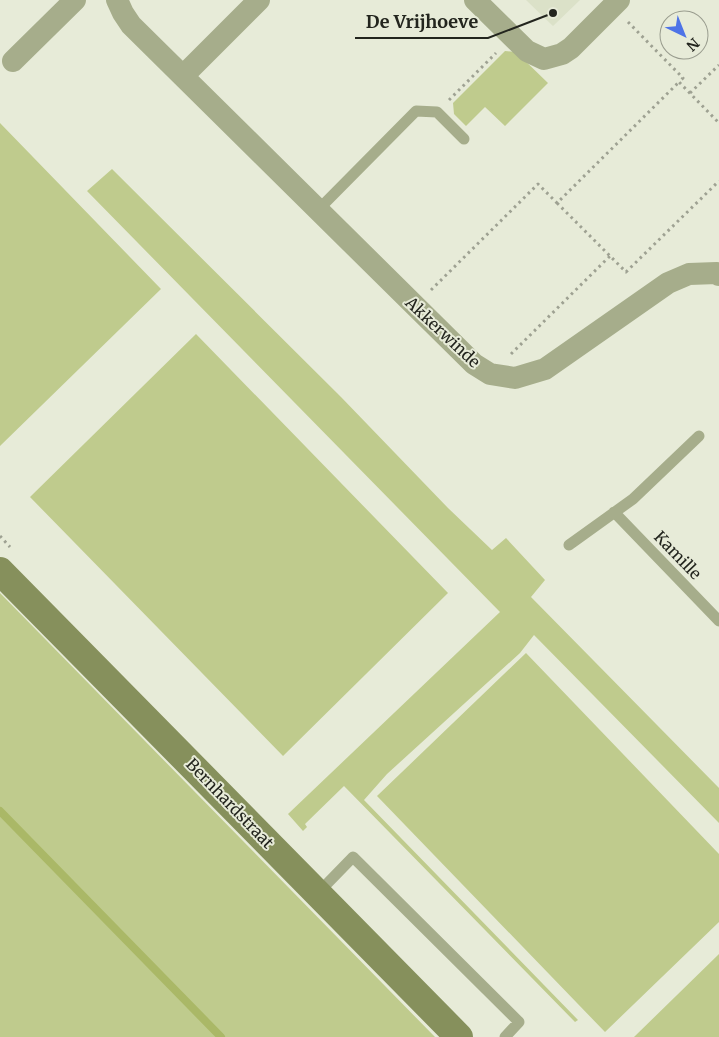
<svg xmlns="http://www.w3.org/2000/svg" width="719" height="1037" font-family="Merriweather,serif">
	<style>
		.built { fill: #dbe1c8 }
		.green { fill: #bfcb8d }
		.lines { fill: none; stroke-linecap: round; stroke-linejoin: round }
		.stream { stroke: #aab867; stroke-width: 8 }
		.path { stroke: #9ea192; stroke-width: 3; stroke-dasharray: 2.5 4; stroke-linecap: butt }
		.lane { stroke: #a6ad8b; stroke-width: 11 }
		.street { stroke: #a6ad8b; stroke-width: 22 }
		.secondary { stroke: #86905c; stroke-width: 28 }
		.labels { text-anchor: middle; stroke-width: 4; stroke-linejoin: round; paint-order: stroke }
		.street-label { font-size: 16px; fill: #23251e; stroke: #e7ebd8 }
		.leader { fill: none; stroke: #23251e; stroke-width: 2 }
		.callout-dot { fill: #23251e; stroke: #e7ebd8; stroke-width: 2 }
		.callout-label { font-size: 18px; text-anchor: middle; font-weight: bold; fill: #23251e; stroke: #e7ebd8; stroke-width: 4; stroke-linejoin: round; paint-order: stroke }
	</style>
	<rect width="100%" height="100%" fill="#e7ebd8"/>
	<path class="built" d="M526,0H580L553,26Z"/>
	<path class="green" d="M505,51L516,52L548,83L505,126L485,107L466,126L454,114L453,103Z
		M0,123L161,289L0,446Z
		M112,169L341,397L448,508L492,550L506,538L545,580L531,597L719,788V823L534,635L520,653L387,774L364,800L578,1020L575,1022L344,786L305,824L307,827L303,831L288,814L500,612L87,191Z
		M196,334L448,593L283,756L30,497Z
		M0,593L435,1037H0Z
		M526,653L719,854V922L605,1032L377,796Z
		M719,954V1037H634Z"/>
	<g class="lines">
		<path class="stream" d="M0,811L221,1037"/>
		<path class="path" d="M628,22L683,78L679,82L719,123
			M690,93L719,65
			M449,100L496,53
			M557,203L626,272L719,181
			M431,290L538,184L557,203L679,82
			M511,354L610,256
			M0,536L10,547"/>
		<path class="lane" d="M318,210L416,111L437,112L464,139
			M614,512L719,621
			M569,545L633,499L699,436
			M318,893L353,857L519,1022L505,1037"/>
		<path class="street" d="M117,0L123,13L131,25L474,364L490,374L515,378L545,369L668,283L689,274L717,273L719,275
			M475,0L527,51L544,59L562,54L571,48L619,0
			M13,61L75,0
			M183,76L259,0"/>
		<path class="secondary" d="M0,571L459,1037"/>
	</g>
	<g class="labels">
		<g class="street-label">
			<text transform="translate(443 332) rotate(43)" y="6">Akkerwinde</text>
			<text transform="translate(678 555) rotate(46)" y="6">Kamille</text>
			<text transform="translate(230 803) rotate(46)" y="6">Bernhardstraat</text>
		</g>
	</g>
	<path class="leader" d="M553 13L488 38H355"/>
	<circle class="callout-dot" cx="553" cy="13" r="5"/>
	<g class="callout-label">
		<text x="422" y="28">De Vrijhoeve</text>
	</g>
	<g transform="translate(684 35) rotate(137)"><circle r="24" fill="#e7ebd8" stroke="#999c8e"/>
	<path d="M0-4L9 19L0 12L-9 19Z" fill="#4e73e7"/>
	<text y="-8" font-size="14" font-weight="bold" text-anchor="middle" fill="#23251e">N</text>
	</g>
</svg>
